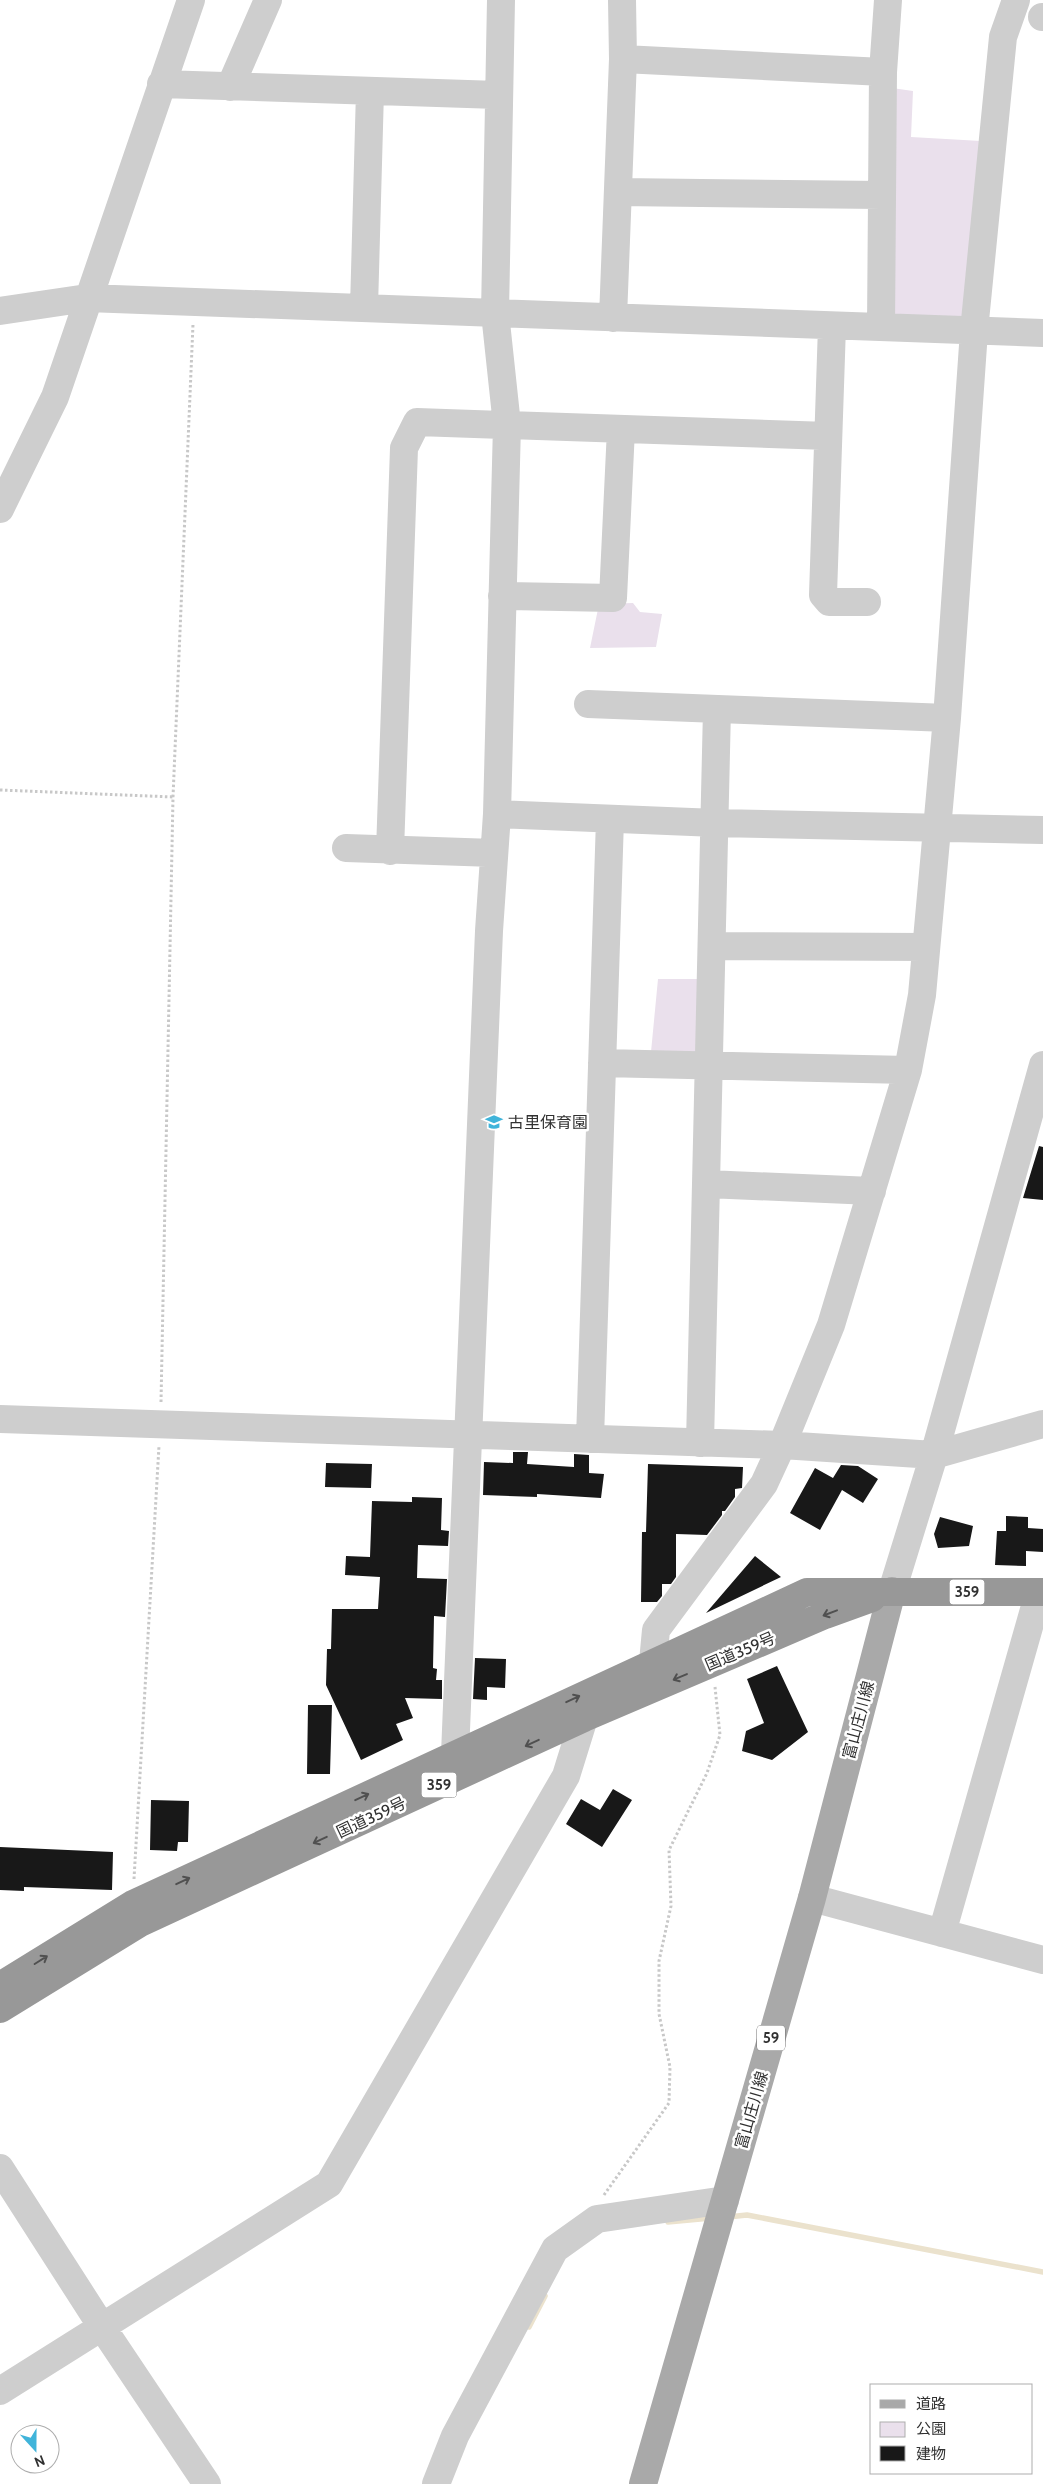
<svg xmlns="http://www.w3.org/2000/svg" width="1043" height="2484" font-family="Cabin,'Noto Sans JP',sans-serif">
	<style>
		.green { fill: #eae0ec }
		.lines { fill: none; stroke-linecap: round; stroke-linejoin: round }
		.stream { stroke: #ebe2cd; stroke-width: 5.5 }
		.building { fill: #181818 }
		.path { stroke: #c8c8c8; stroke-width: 3; stroke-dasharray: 2.5 2.5; stroke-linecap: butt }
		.minor { stroke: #cecece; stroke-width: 28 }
		.major { stroke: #a9a9a9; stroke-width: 28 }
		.highway { stroke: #989898; stroke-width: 28 }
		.oneway { stroke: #505050 }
		.labels { text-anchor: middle; stroke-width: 5; stroke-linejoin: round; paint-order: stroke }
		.shield { fill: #fff; stroke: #6f6f6f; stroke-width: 1 }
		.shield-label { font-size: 15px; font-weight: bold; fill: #313131 }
		.poi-label { font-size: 16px; fill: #313131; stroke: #fff; text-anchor: start }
		.street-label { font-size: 16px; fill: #313131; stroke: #fff }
	</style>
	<rect width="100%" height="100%" fill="#fff"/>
	<path class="green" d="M892,88L913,91L911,137L981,141L965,322L888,318Z
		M633,603L640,612L662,614L656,647L590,648L599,604Z
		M658,979H701L698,1053L651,1052Z"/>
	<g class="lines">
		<path class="stream" d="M728,2217L747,2215L1043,2272
			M668,2222L711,2218
			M529,2327L545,2296"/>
	</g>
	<path class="building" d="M1039,1146L1043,1147V1200L1023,1198Z
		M513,1452H528L527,1464L574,1467V1454L589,1455V1473L604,1474L601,1498L537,1494V1497L483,1495L484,1462L513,1463Z
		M326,1463L372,1464L371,1488L325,1487Z
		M648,1464L743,1467L742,1488L735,1489V1497L725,1511H722V1515L707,1535L676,1534V1577L671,1584H662V1596L657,1602H641L642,1532H646Z
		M841,1465L858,1466L878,1479L863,1503L842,1490L820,1530L790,1513L815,1468L833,1478Z
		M412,1497L442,1498L441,1530L449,1531L448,1546L418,1545L417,1578L447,1579L445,1617L434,1616L433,1668L437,1669L436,1680H442V1699L405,1698L413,1718L396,1724L403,1740L361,1760L326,1685L327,1649H331L332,1609H378L380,1577L345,1575L346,1556L370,1557L372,1501L412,1502Z
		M1006,1516L1028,1517V1528L1043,1529V1552L1026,1551V1566L995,1565L997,1531H1006Z
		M940,1517L973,1526L969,1546L938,1548L934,1534Z
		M755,1556L781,1577L706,1613Z
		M475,1658L506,1659L505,1688L487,1687V1700L473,1699Z
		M777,1666L808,1732L772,1760L742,1751L746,1731L764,1723L747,1679Z
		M308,1705H332L330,1774H307Z
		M613,1789L632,1800L602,1847L566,1824L581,1799L600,1810Z
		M151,1800L189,1801L188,1842H178L177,1851L150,1850Z
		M0,1847L113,1852L112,1890L24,1887V1891L0,1890Z"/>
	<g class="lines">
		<path class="path" d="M0,790L173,797
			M161,1402L173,797L193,324
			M134,1879L159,1446
			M604,2195L669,2103L670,2067L659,2014V1961L671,1906L669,1850L707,1773L720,1735L715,1687"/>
		<path class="minor" d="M1042,17H1043
			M623,59L883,72
			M161,84L498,95
			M230,87L268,0
			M618,192L882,195
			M364,308L370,91
			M0,311L87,298L1043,333
			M613,318L623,59L622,0
			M832,326L823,595L829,602H867
			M881,327L883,72L888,0
			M0,509L55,397L191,0
			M502,596L613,598L621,429
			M588,704L947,718
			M497,814L716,823L1043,830
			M346,848L494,853
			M390,851L404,448L417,422L828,436
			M713,946L926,947
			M602,1063L908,1070
			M707,1184L872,1191
			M0,1419L782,1445L934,1455L1043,1424
			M590,1439L610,819
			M700,1443L717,709
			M892,1591L934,1455L1043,1065
			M653,1662L656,1630L764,1484L782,1445L831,1325L908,1070L922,995L947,718L974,331L1003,37L1016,0
			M455,1754L489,931L497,814L507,425L495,313L501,0
			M812,1898L1043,1960
			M942,1933L1039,1592
			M0,2168L102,2327L207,2484
			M0,2391L329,2184L566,1776L584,1718
			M436,2484L455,2436L555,2249L597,2219L725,2200"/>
		<path class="major" d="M643,2484L812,1898L892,1591"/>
		<path class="highway" d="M0,1986L133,1904L807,1592H1043
			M0,2009L140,1923L584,1718L825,1615L872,1598"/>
	</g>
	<defs><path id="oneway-shaft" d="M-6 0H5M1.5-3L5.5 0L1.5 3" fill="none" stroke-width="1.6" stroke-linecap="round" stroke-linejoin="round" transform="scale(1.25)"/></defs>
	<g class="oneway">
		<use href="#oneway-shaft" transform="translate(830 1613) rotate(159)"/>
		<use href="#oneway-shaft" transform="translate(680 1677) rotate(157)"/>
		<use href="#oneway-shaft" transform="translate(573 1699) rotate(-25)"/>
		<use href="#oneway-shaft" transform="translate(532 1743) rotate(155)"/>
		<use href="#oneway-shaft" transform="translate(362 1797) rotate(-25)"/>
		<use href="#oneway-shaft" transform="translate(320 1840) rotate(155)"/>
		<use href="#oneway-shaft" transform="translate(183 1881) rotate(-25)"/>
		<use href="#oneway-shaft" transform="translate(41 1960) rotate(-32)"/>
	</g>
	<defs>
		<g id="school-bare" transform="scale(1.35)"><path d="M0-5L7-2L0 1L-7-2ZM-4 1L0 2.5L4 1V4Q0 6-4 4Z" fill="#40b4da" stroke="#fff" stroke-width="2.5" paint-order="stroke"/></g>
	</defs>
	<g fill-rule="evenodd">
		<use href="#school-bare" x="494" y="1122"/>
	</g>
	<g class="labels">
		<g class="shield">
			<rect x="949.5" y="1579.5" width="35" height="25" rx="4"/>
			<rect x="421.5" y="1772.5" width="35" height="25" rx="4"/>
			<rect x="757" y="2025.5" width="28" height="25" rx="4"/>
		</g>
		<g class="shield-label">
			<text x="967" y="1597">359</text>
			<text x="439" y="1790">359</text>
			<text x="771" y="2043">59</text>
		</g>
		<g class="poi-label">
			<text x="508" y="1128">古里保育園</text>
		</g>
		<g class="street-label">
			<text transform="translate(740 1651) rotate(-23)" y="6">国道359号</text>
			<text transform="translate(858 1720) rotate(-75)" y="6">富山庄川線</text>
			<text transform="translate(371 1817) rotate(-25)" y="6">国道359号</text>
			<text transform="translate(751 2110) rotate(-74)" y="6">富山庄川線</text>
		</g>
	</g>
	<rect x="870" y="2384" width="162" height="90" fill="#ffffff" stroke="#adadad"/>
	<rect x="880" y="2400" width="25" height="8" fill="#a9a9a9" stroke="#adadad"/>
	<text x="916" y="2409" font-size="15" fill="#313131">道路</text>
	<rect x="880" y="2422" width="25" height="15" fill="#eae0ec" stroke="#adadad"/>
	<text x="916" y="2434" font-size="15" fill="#313131">公園</text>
	<rect x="880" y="2446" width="25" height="15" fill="#181818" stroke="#adadad"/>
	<text x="916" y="2459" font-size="15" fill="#313131">建物</text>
	<g transform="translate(35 2449) rotate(159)"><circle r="24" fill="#ffffff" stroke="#adadad"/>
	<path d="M0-4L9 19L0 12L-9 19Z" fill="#40b4da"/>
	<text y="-8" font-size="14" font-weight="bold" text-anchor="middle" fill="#313131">N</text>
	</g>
</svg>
